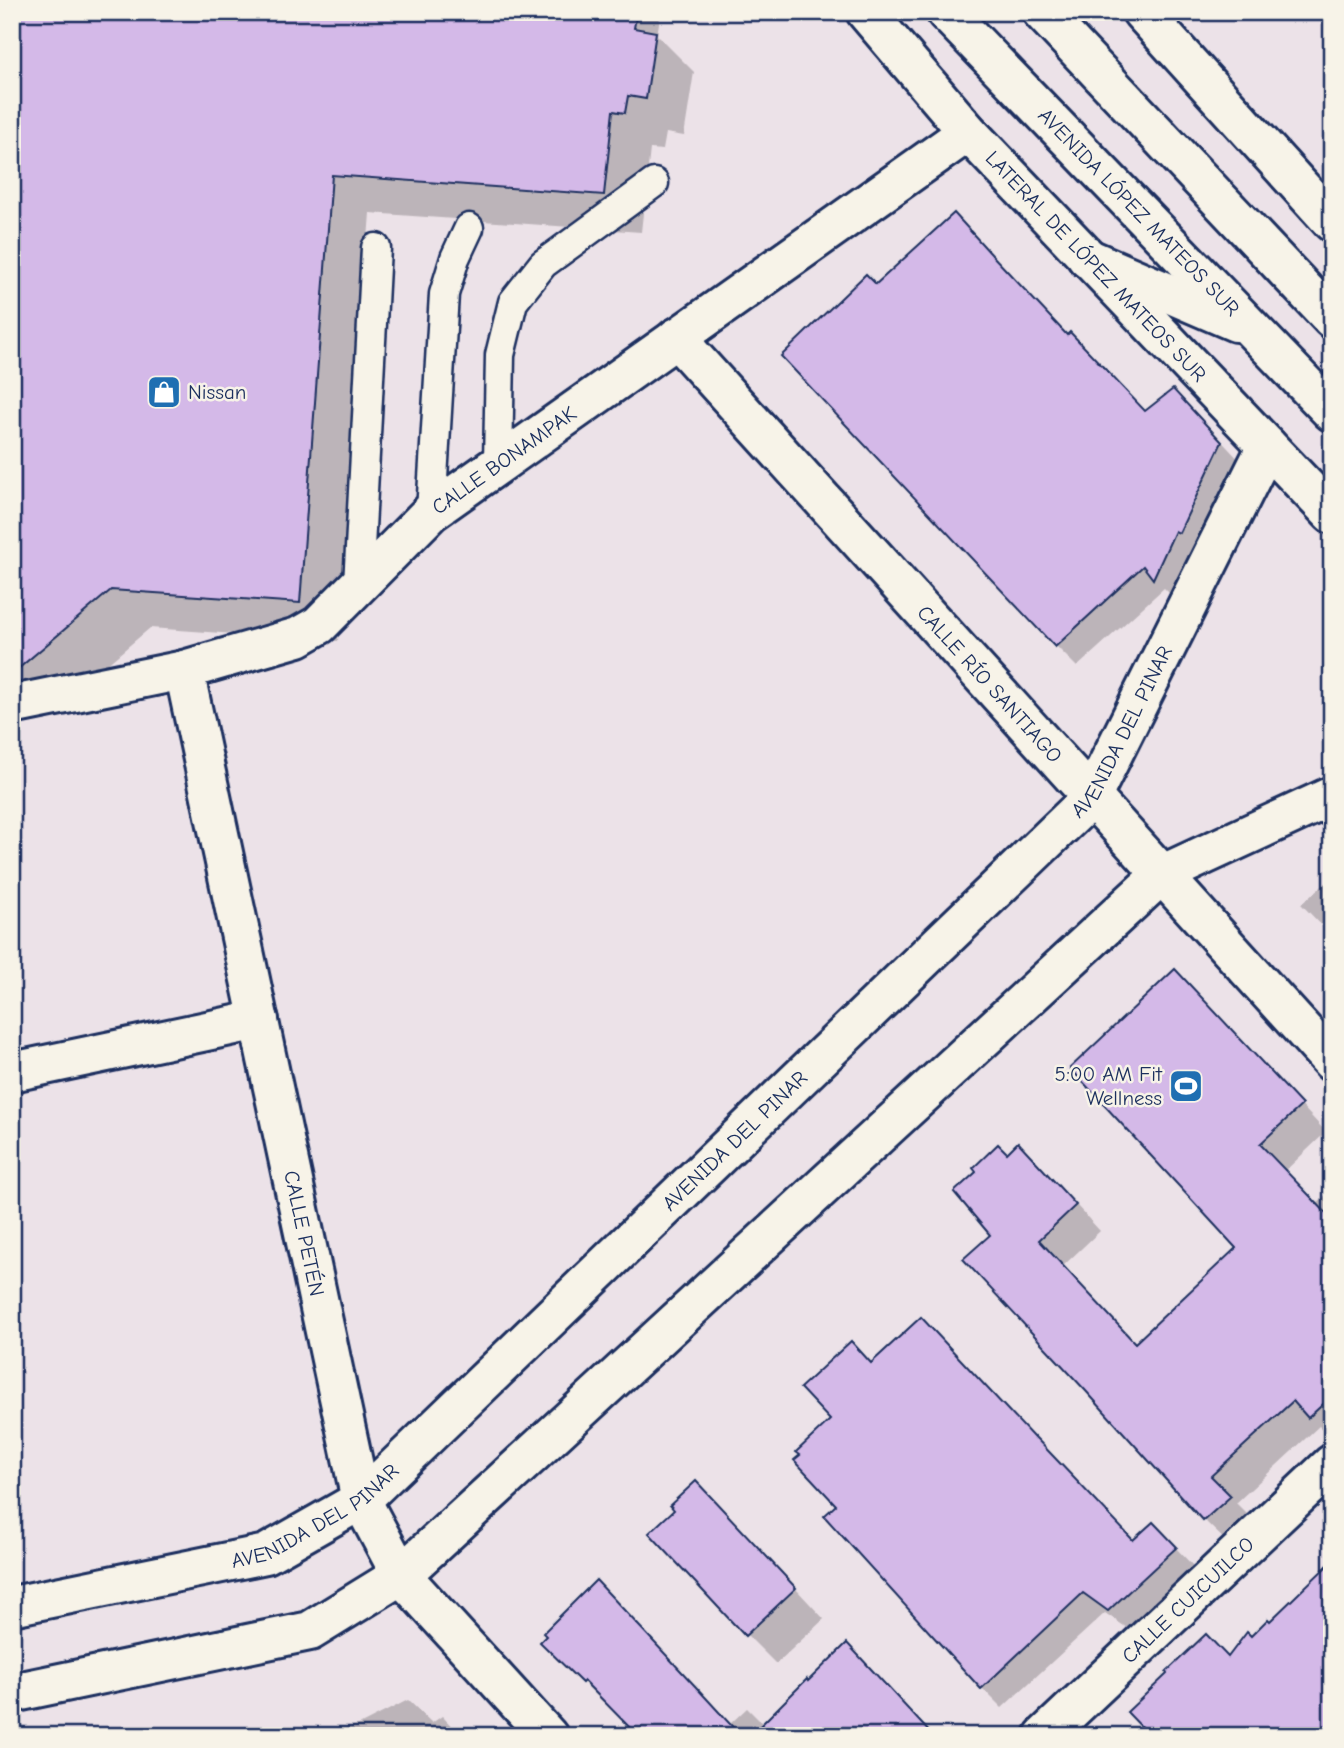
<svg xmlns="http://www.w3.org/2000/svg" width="1344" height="1748" font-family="'Comic Neue',sans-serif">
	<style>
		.shadow { fill: #0003 }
		.building { fill: #d4b9e8; stroke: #1b2f5e; stroke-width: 2 }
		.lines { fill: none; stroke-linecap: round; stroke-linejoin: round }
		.service-casing { stroke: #1b2f5e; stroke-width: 33 }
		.minor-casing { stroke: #1b2f5e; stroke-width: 44 }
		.secondary-casing { stroke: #1b2f5e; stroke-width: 44 }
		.primary-casing { stroke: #1b2f5e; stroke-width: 44 }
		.service { stroke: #f7f3e8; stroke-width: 28 }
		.minor { stroke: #f7f3e8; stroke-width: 38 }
		.secondary { stroke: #f7f3e8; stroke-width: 38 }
		.primary { stroke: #f7f3e8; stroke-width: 38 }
		.labels { text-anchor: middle; stroke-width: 5; stroke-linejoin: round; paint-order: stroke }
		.street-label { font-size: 21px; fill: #1b2f5e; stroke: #f7f3e8 }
		.poi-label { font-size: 21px; fill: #1b2f5e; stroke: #f7f3e8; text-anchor: start }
	</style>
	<rect width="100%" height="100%" fill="#ece2e8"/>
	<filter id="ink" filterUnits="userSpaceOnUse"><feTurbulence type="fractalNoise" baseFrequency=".0143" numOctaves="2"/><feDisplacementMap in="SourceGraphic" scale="14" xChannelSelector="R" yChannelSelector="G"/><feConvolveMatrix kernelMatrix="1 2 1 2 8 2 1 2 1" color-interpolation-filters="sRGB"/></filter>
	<g filter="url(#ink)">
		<path class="shadow" d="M12,12H661L657,35L694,72L684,136L666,133L663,150L650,149L641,232L370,213L338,641L150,628L40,721L12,693Z
			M954,215L1068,337L1146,413H1195L1243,464L1175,599L1164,588L1077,667L1056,646L876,287Z
			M1332,878V936L1301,904Z
			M1200,997L1326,1132L1285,1171L1316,1204L1329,1192L1332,1194V1439L1319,1426L1236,1503L1255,1522L1230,1545L1204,1520L966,1259L992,1235L1007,1155L1044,1170L1100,1231L1063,1266L1136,1344L1239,1249Z
			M872,1365L1035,1440L1134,1542L1153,1524L1196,1569L1130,1630L1105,1613L1002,1708L982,1688L839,1505L832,1420Z
			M677,1510L726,1514L824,1619L776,1664L746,1634Z
			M1270,1623L1332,1736H1132L1228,1659Z
			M543,1642L730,1724L747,1708L764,1725L932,1736H639L605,1701L603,1702Z
			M408,1700L432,1723L442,1716L461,1736H336L335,1730L359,1725Z"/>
		<path class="building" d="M12,12H637L634,28L656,32L646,99L628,96L625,113L613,111L604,195L332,175L300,603L111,590L12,674Z
			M954,213L992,255L1067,335L1070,332L1145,411L1173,389L1222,442L1179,533L1175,531L1153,579L1143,566L1055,647L781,356L866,274L876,284Z
			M1175,969L1302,1105L1260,1144L1332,1219V1396L1308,1418L1293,1401L1211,1476L1231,1496L1203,1521L1085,1390L963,1259L990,1235L954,1192L976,1172L973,1168L998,1144L1007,1153L1018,1142L1076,1205L1039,1240L1135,1343L1236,1248L1070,1068Z
			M921,1317L1034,1438L1035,1437L1133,1540L1153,1522L1177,1547L1108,1611L1083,1593L981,1689L824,1516L836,1505L794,1460L800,1455L796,1452L830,1420L800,1388L851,1341L871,1363Z
			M696,1481L796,1588L745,1636L649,1533L674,1510L670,1505Z
			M1332,1561V1736H1150L1127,1712L1167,1674L1166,1672L1206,1634L1228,1657L1247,1632L1251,1636L1268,1619L1270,1621Z
			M596,1580L696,1687L741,1736H638L584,1681L582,1683L540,1642L546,1636L543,1633Z
			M847,1643L933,1736H750L807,1679L808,1681Z"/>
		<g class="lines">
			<g class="service-casing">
				<path id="service" d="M498,464L500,355L513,302L543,264L654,183
					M431,512L444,294L455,258L469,228
					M358,585L376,248"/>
			</g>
			<g class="minor-casing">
				<g id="minor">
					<path id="s1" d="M676,338L1332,1062"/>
					<path id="s2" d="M184,670L361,1500L401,1575L548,1736"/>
					<path id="s3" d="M12,705L184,670L298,637L319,625L431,512L968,132"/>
					<path d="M12,1072L259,1020"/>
					<path id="s4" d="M12,1606L266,1554L361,1500L1091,798L1267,446"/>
					<path d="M12,1693L310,1631L401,1575L1161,875L1332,796"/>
					<path id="s5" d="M1044,1736L1332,1464"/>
				</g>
			</g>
			<g class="secondary-casing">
				<g id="secondary">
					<path id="s6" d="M866,12L968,132L1332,514"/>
					<path d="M1142,12L1332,222"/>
				</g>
			</g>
			<g class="primary-casing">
				<g id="primary">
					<path id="s7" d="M946,12L1332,412"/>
					<path d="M1042,12L1332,319"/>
					<path d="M1087,258L1236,322"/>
				</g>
			</g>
			<use href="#service" class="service"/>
			<use href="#minor" class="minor"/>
			<use href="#secondary" class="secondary"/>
			<use href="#primary" class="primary"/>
		</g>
	</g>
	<defs>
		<g id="shop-square" transform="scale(1.75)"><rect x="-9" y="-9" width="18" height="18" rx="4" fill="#1f6fb2" stroke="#f7f3e8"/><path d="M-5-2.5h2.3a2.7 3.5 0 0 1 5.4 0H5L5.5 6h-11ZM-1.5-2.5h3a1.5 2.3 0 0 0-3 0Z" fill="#fff"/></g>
		<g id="stadium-square" transform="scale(1.75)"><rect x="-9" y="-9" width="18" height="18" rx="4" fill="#1f6fb2" stroke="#f7f3e8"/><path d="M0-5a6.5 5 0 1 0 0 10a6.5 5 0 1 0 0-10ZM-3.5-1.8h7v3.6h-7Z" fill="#fff"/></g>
	</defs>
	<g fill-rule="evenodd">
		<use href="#shop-square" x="164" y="392"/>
		<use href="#stadium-square" x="1186" y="1086"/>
	</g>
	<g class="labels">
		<g class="street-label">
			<text dy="7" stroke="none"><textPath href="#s7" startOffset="278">AVENIDA LÓPEZ MATEOS SUR</textPath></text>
			<text dy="7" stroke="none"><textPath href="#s6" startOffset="343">LATERAL DE LÓPEZ MATEOS SUR</textPath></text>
			<text dy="7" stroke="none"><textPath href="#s3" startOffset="567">CALLE BONAMPAK</textPath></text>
			<text dy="7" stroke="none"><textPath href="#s1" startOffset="467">CALLE RÍO SANTIAGO</textPath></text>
			<text dy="7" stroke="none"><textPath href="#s4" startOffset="1454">AVENIDA DEL PINAR</textPath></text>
			<text dy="7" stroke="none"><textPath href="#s4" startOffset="887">AVENIDA DEL PINAR</textPath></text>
			<text dy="7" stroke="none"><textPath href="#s2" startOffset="576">CALLE PETÉN</textPath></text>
			<text dy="7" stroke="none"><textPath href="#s4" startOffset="320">AVENIDA DEL PINAR</textPath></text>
			<text dy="7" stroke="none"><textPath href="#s5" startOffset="198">CALLE CUICUILCO</textPath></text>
		</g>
		<g class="poi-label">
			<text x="188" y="399">Nissan</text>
			<text x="1162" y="1081" text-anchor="end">5:00 AM Fit<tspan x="1162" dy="24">Wellness</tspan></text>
		</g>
	</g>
	<rect width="1344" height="1748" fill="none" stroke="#f7f3e8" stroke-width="42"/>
	<rect x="21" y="21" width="1302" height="1706" fill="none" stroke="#1b2f5e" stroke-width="2.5" filter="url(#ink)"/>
</svg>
